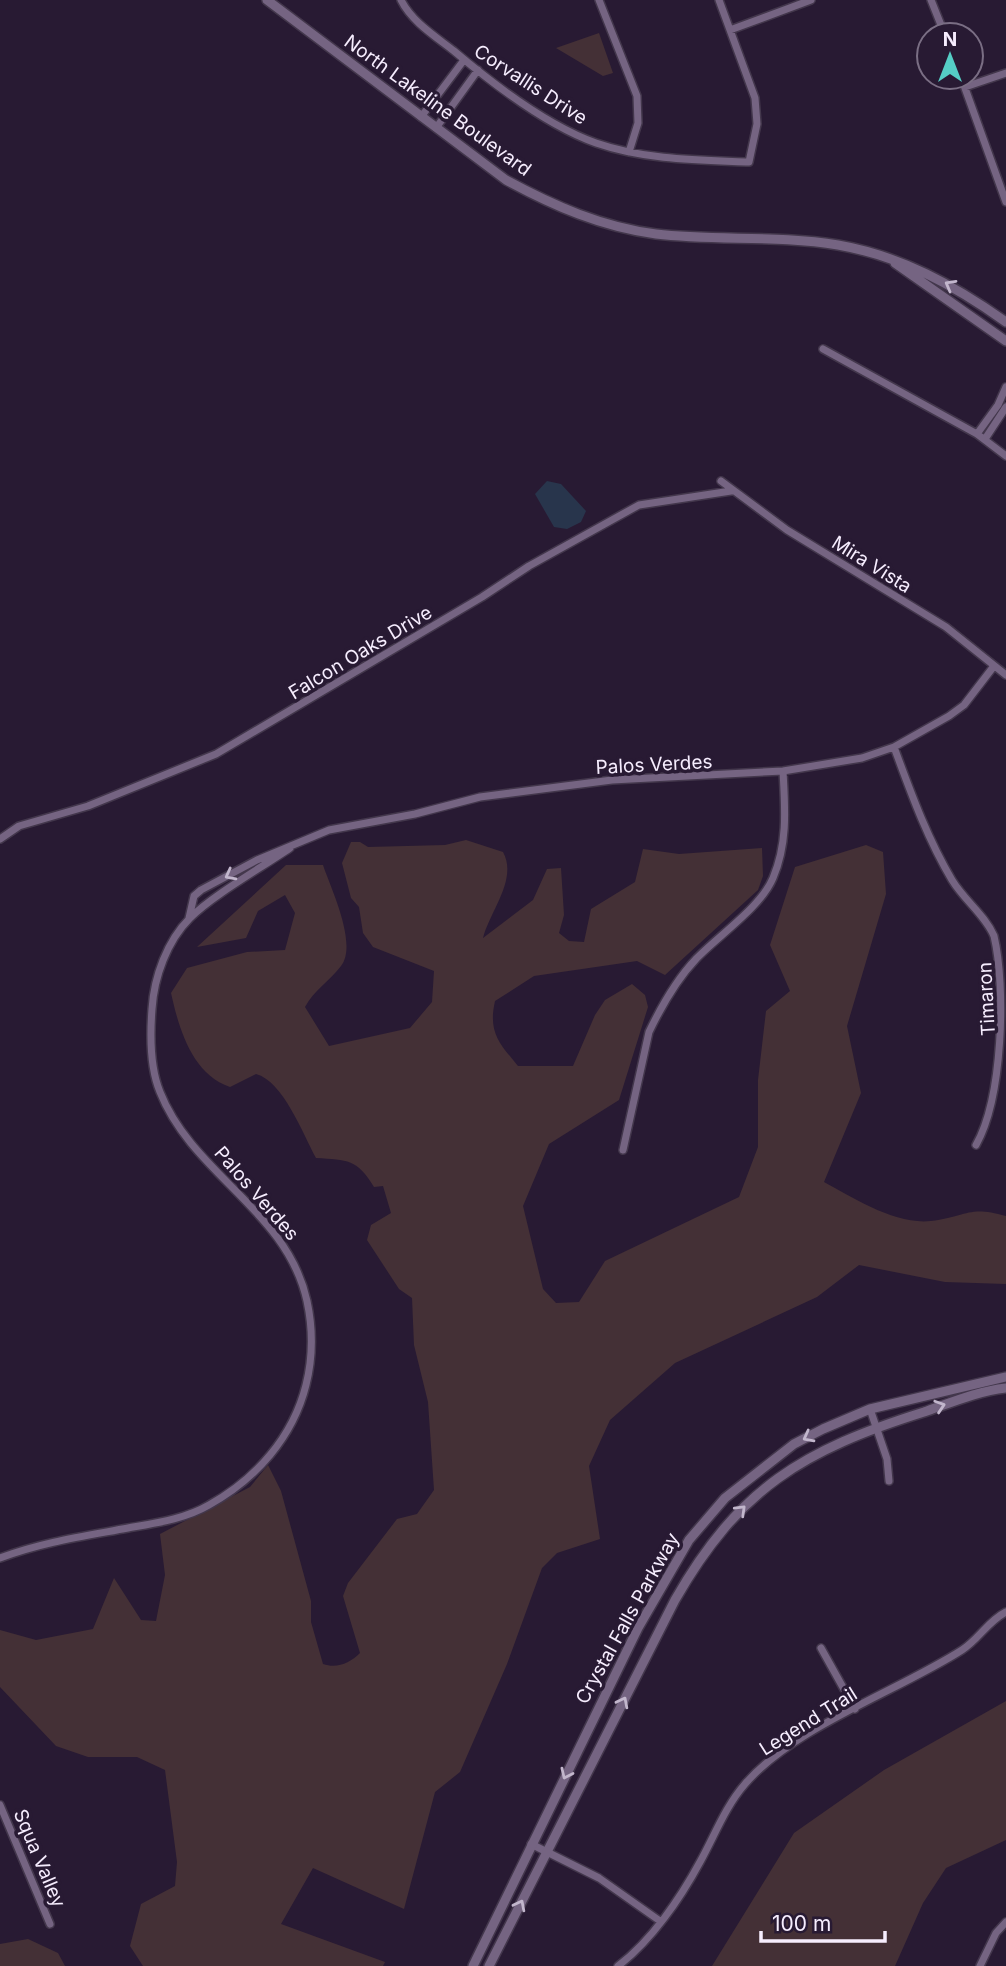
<svg xmlns="http://www.w3.org/2000/svg" width="1006" height="1966" font-family="Inter,sans-serif">
	<style>
		.green { fill: #443036 }
		.water { fill: #28354c }
		.lines { fill: none; stroke-linecap: round; stroke-linejoin: round }
		.minor-casing { stroke: #43374c; stroke-width: 10 }
		.tertiary-casing { stroke: #43374c; stroke-width: 12 }
		.minor { stroke: #756482; stroke-width: 7 }
		.tertiary { stroke: #756482; stroke-width: 9 }
		.oneway { stroke: #c2b6cc }
		.labels { text-anchor: middle; stroke-width: 7; stroke-linejoin: round; paint-order: stroke }
		.street-label { font-size: 19px; fill: #f6edfe; stroke: #281a33 }
	</style>
	<rect width="100%" height="100%" fill="#281a33"/>
	<path class="green" d="M599,33L613,73L603,76L556,48Z
		M466,840L503,852C518,879 490,911 483,938L533,900L547,869L561,868L564,915L559,933L569,941L584,942L591,909L635,882L643,849L679,854L762,848L763,876L758,890L665,975L637,961L534,976L495,1001C488,1032 499,1043 518,1066H573L595,1015L605,1000L632,984L645,995L648,1007L619,1100L549,1144L523,1206L543,1289L556,1303L579,1302L605,1261L739,1197L758,1147V1080L766,1011L790,991L770,945L795,867L866,845L883,852L886,894L847,1026L861,1093L824,1182C854,1198 895,1225 931,1221C966,1217 968,1205 1006,1216V1284L945,1282L859,1265L817,1297L675,1363L610,1420L589,1466L600,1539L557,1553L542,1568L507,1664L460,1772L435,1792L404,1909L313,1868L281,1924L385,1962L383,1966H143L130,1946L141,1904L175,1886L177,1862L165,1770L137,1757H88L56,1746L0,1687V1630L36,1640L93,1629L114,1578L141,1620L156,1621L165,1575L160,1534L250,1487L268,1465L281,1491L311,1601V1622L323,1664C337,1669 350,1663 360,1653L343,1596L348,1583L397,1519L417,1514L434,1490L428,1402L414,1345L412,1298L399,1289L367,1240L371,1225L391,1213L383,1186L374,1187C357,1159 348,1160 316,1158C303,1134 283,1081 256,1074L230,1087C192,1074 179,1029 171,993L187,968L247,952L285,950L295,913L285,895L258,911L246,938L197,947L286,865H323C331,889 358,944 341,966C330,981 314,990 305,1007L329,1046L410,1028L432,1002L434,971L373,947L363,933L359,907L351,898L342,863L351,842H360L368,847L445,845Z
		M1006,1701V1840L946,1868L923,1903L895,1966H712L794,1833L884,1770Z
		M28,1939L58,1953L65,1966H0V1944Z"/>
	<path class="water" d="M547,481L561,484L586,511L581,522L567,529L554,527L535,494Z"/>
	<g class="lines">
		<g class="minor-casing">
			<path id="minor" d="M401,0C412,22 435,36 454,51C493,84 548,126 596,143C645,160 698,160 749,162L757,124L755,98L719,0
				M599,0L637,96L638,123L629,152
				M931,0L945,35
				M730,30L811,0
				M961,77L1006,202
				M965,87L1006,73
				M421,117L464,60
				M436,128L478,70
				M823,349L977,434L1006,456
				M977,434L998,405L1006,387
				M985,439L1006,407
				M721,481L787,530L946,627L1006,675
				M894,747C911,793 927,838 952,880C964,900 985,915 994,936C1006,987 1003,1097 976,1145
				M0,839L19,826L88,806L216,754L482,597L529,566L639,505L731,491
				M189,918L194,896L201,890L257,860L329,830L415,814L480,797L612,780L783,771L862,758L894,747L949,716L964,705L994,666
				M623,1150L649,1032C661,1007 676,980 696,959C718,936 761,907 773,878C788,843 785,808 783,771
				M870,1409L887,1459L889,1481
				M0,1558C42,1542 85,1536 128,1528C156,1523 185,1519 209,1505C256,1479 293,1437 306,1385C313,1357 313,1329 307,1301C287,1210 193,1175 160,1092C150,1068 150,1035 152,1009C154,977 167,941 190,918C213,895 261,868 290,848
				M821,1648L855,1709
				M0,1805L50,1924
				M531,1844L599,1878L660,1921
				M618,1966C651,1941 680,1899 700,1862C715,1835 725,1807 745,1784C794,1727 898,1691 962,1650C979,1639 988,1621 1006,1612
				M980,1966L996,1933L1006,1922"/>
		</g>
		<g class="tertiary-casing">
			<path id="tertiary" d="M267,0L506,180C554,206 602,227 656,234C716,241 778,235 838,245C901,256 954,285 1006,322
				M895,263L1006,341
				M473,1966L638,1628L689,1540L725,1498L794,1444L823,1429L870,1409L1006,1377
				M489,1966L675,1600C739,1488 803,1450 924,1412C950,1403 978,1391 1006,1388"/>
		</g>
		<use href="#minor" class="minor"/>
		<use href="#tertiary" class="tertiary"/>
	</g>
	<defs><path id="oneway-chevron" d="M-2-3.5L2.5 0L-2 3.5" fill="none" stroke-width="1.6" stroke-linecap="round" stroke-linejoin="round" transform="scale(1.75)"/></defs>
	<g class="oneway">
		<use href="#oneway-chevron" transform="translate(950 285) rotate(-151)"/>
		<use href="#oneway-chevron" transform="translate(230 875) rotate(152)"/>
		<use href="#oneway-chevron" transform="translate(940 1406) rotate(-18)"/>
		<use href="#oneway-chevron" transform="translate(808 1437) rotate(152)"/>
		<use href="#oneway-chevron" transform="translate(741 1510) rotate(-44)"/>
		<use href="#oneway-chevron" transform="translate(623 1702) rotate(-63)"/>
		<use href="#oneway-chevron" transform="translate(566 1774) rotate(115)"/>
		<use href="#oneway-chevron" transform="translate(520 1905) rotate(-63)"/>
	</g>
	<g class="labels">
		<g class="street-label">
			<text transform="translate(531 84) rotate(33)" y="7">Corvallis Drive</text>
			<text transform="translate(438 105) rotate(36)" y="7">North Lakeline Boulevard</text>
			<text transform="translate(872 564) rotate(32)" y="7">Mira Vista</text>
			<text transform="translate(360 652) rotate(-31)" y="7">Falcon Oaks Drive</text>
			<text transform="translate(654 764) rotate(-3)" y="7">Palos Verdes</text>
			<text transform="translate(986 999) rotate(-93)" y="7">Timaron</text>
			<text transform="translate(257 1193) rotate(49)" y="7">Palos Verdes</text>
			<text transform="translate(627 1618) rotate(-61)" y="7">Crystal Falls Parkway</text>
			<text transform="translate(808 1721) rotate(-32)" y="7">Legend Trail</text>
			<text transform="translate(40 1858) rotate(67)" y="7">Squa Valley</text>
		</g>
	</g>
	<g transform="translate(950 56)"><circle r="33" fill="#281a33" stroke="#7a6e84" stroke-width="2"/>
	<path d="M0-5L12 26L0 18L-12 26Z" fill="#55cec5"/>
	<text y="-10" font-size="19" font-weight="bold" text-anchor="middle" fill="#f6edfe">N</text>
	</g>
	<path d="M761 1931v10h124v-10" fill="none" stroke="#f6edfe" stroke-width="3.5"/>
	<text x="772" y="1931" font-size="21" fill="#f6edfe" stroke="#281a33" stroke-width="5" paint-order="stroke">100 m</text>
</svg>
